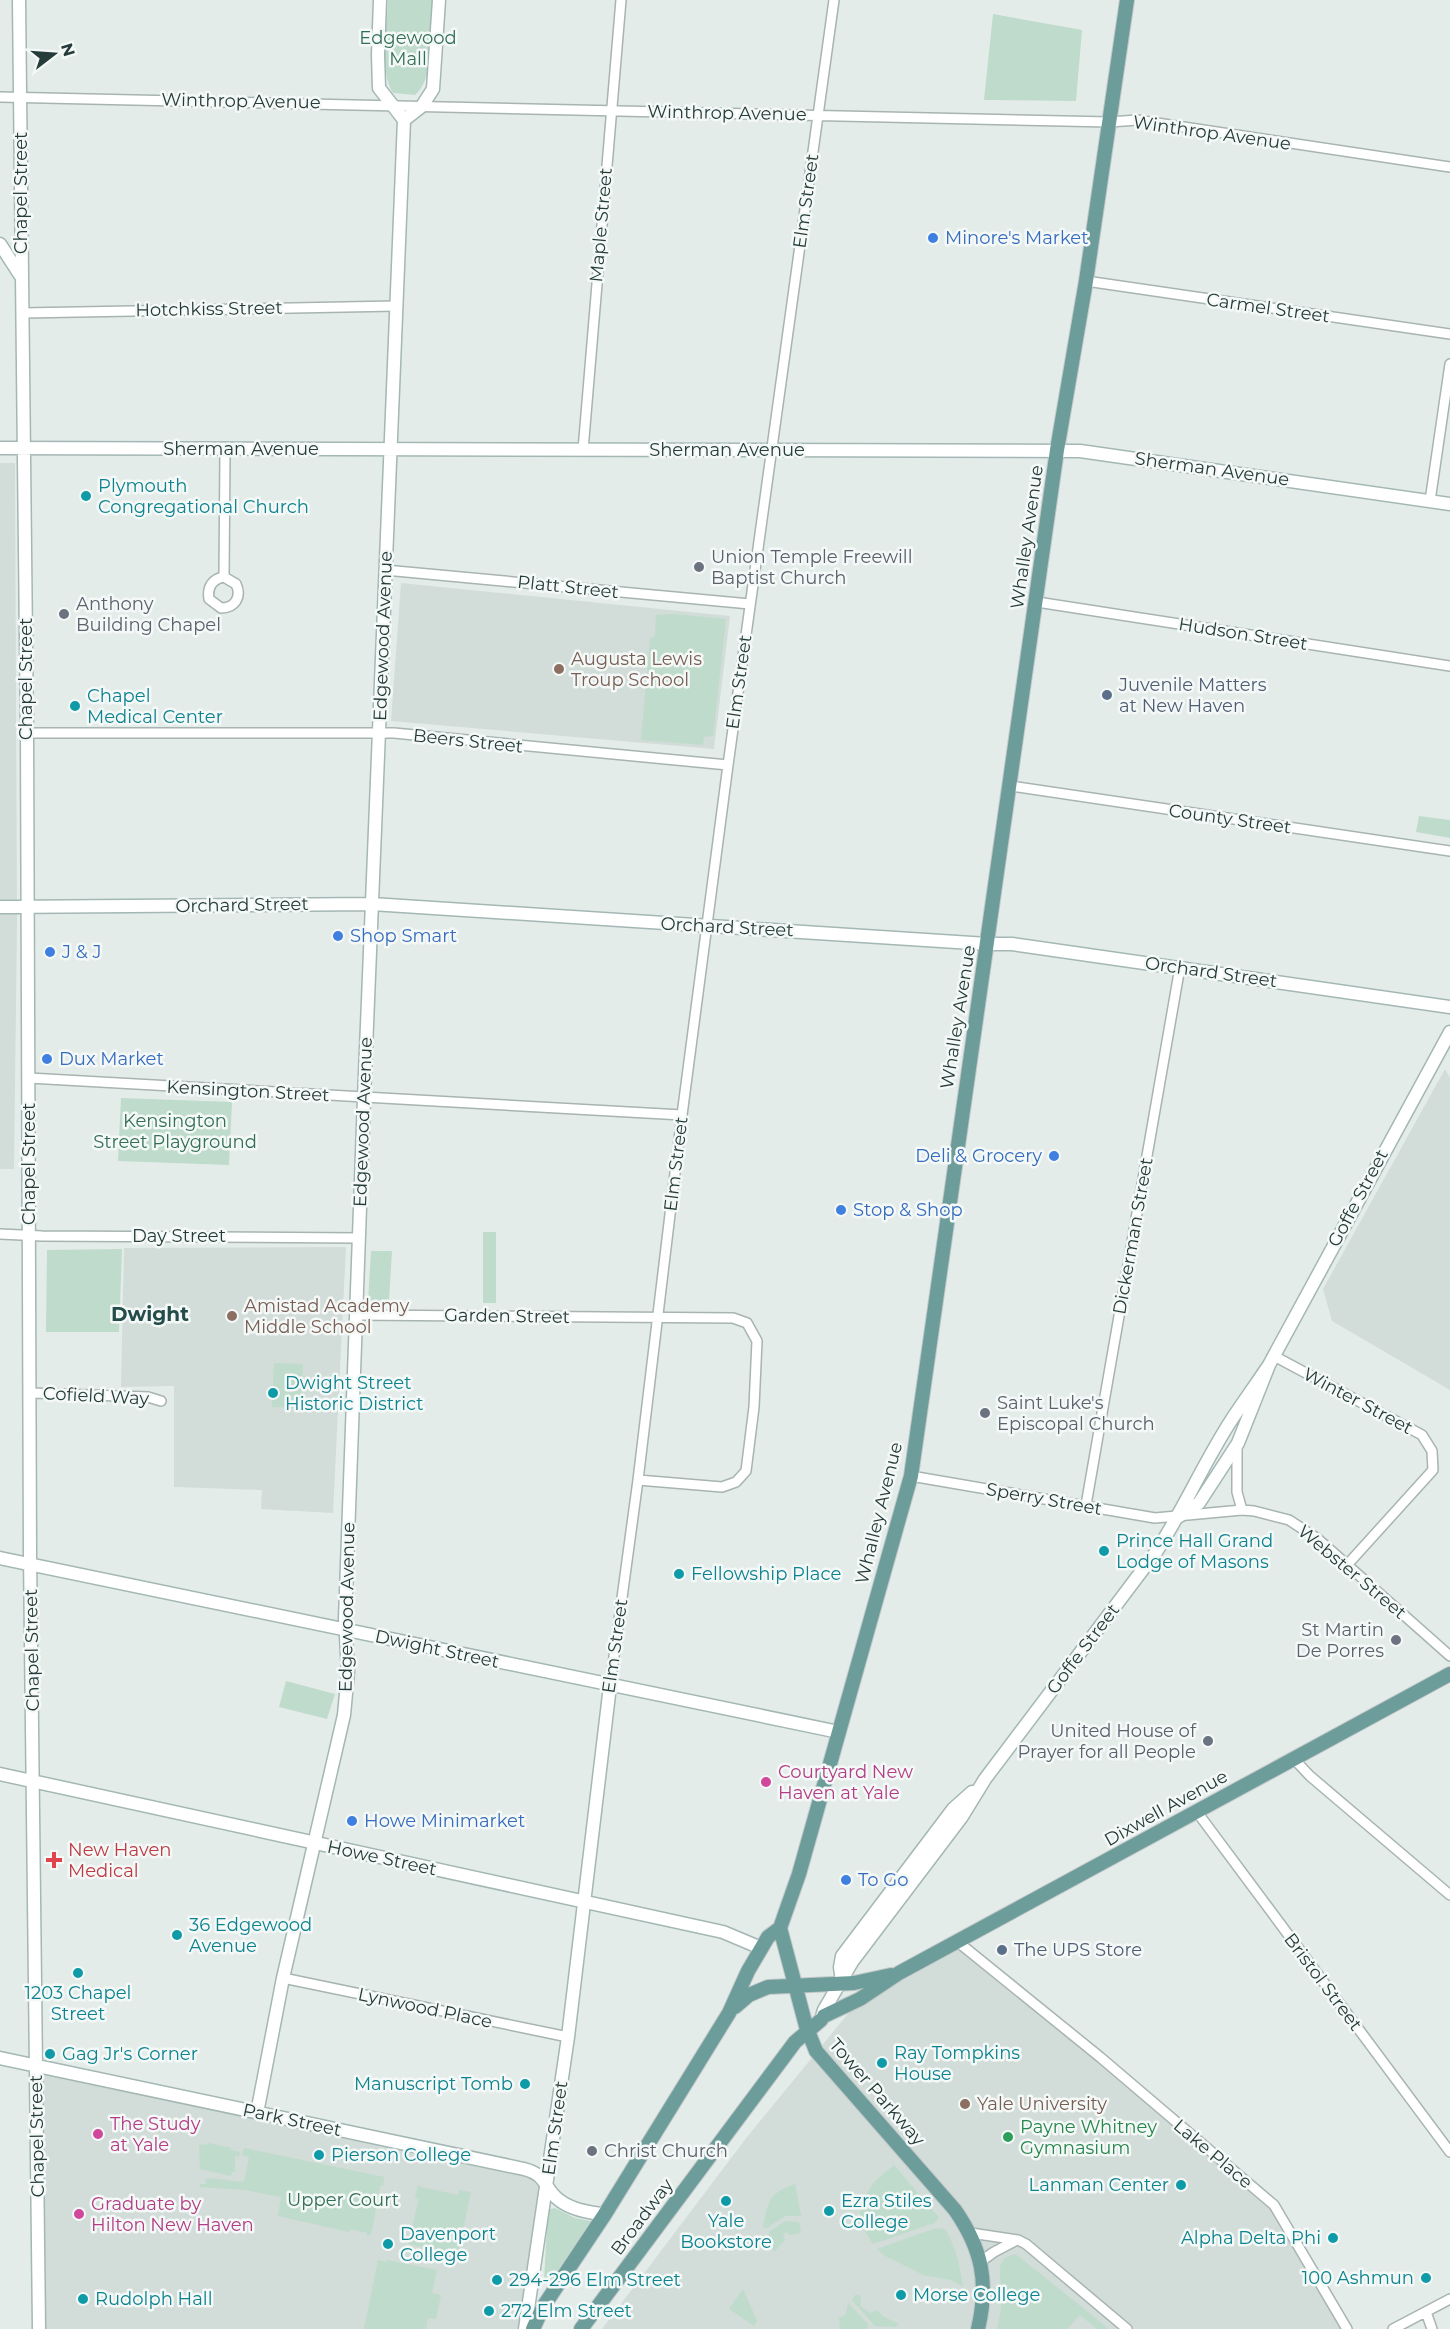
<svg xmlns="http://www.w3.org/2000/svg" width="1450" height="2329" font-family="Montserrat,sans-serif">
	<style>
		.built { fill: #d2dcd9 }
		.green { fill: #bfdbcc }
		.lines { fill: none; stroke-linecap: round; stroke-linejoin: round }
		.street-casing { stroke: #a7b4b2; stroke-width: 12 }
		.secondary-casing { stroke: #a3b7b4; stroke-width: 15 }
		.primary-casing { stroke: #c2c8c8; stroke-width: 16 }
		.street { stroke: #fff; stroke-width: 9 }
		.secondary { stroke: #fff; stroke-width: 12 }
		.primary { stroke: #6d9d9b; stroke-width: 14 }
		.shop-dot { fill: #3f7fe0; stroke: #f4f9f7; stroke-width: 2 }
		.culture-dot { fill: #0f9aa8; stroke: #f4f9f7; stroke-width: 2 }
		.worship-dot { fill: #6b7280; stroke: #f4f9f7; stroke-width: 2 }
		.education-dot { fill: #8d6e63; stroke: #f4f9f7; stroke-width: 2 }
		.service-dot { fill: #5c6f8a; stroke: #f4f9f7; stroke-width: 2 }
		.hotel-dot { fill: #d1479c; stroke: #f4f9f7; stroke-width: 2 }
		.health-dot { fill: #e0444e; stroke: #f4f9f7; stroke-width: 2 }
		.leisure-dot { fill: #2e9e5b; stroke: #f4f9f7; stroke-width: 2 }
		.labels { text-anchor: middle; stroke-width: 5; stroke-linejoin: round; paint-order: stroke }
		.park-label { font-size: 18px; fill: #336f57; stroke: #f4f9f7 }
		.street-label { font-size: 18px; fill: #253c3a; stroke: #f4f9f7 }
		.shop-label { font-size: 18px; fill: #366cbe; stroke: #f4f9f7; text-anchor: start }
		.culture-label { font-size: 18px; fill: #0d838f; stroke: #f4f9f7; text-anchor: start }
		.worship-label { font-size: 18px; fill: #5b616d; stroke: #f4f9f7; text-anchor: start }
		.education-label { font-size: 18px; fill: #785e54; stroke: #f4f9f7; text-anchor: start }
		.service-label { font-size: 18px; fill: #4e5e75; stroke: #f4f9f7; text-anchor: start }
		.hotel-label { font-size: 18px; fill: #b23c85; stroke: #f4f9f7; text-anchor: start }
		.health-label { font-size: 18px; fill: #be3a42; stroke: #f4f9f7; text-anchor: start }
		.leisure-label { font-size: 18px; fill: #27864d; stroke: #f4f9f7; text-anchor: start }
		.neighbourhood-label { font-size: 20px; font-weight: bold; fill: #234c4a; stroke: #f4f9f7 }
	</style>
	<rect width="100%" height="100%" fill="#e4ecea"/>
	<path class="built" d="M0,463H15L17,922L14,1169H0Z
		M401,583L730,616L714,749L391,721Z
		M1445,1069L1450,1078V1390L1332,1321L1323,1289Z
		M346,1247L333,1513L261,1509L262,1490L174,1487V1386L121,1387L124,1248Z
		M958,1942L1274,2205L1347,2329H602L747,2137L860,1999Z
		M36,2066L542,2177L525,2329H39Z"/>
	<path class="green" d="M388,0H432C431,24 435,80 415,95L393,93C379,72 387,25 388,0Z
		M993,14L1082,30L1076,101L984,100Z
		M674,614L726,619L713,736L704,737L703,745L641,740L650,638L655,637L656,615Z
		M1419,816L1450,820V838L1416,832Z
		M121,1098L232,1102L229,1165L118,1161Z
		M483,1232H496V1303H483Z
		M122,1249L119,1332H46L47,1250Z
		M371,1251H392L389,1301L368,1302Z
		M274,1363L303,1364L301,1408L272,1407Z
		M286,1681L335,1694L327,1719L279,1707Z
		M208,2143L231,2148V2150L240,2152L239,2157L235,2156V2172H232L231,2176L200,2169L199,2144L207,2145Z
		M244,2148L384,2177L383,2186H380L371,2235L367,2236V2233L350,2229L349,2232L278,2216L281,2197L245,2190L200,2187V2184H206L205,2180L208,2178L244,2182L249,2157L242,2155Z
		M894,2165L939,2218L934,2223L873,2244L863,2228L859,2205L875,2181Z
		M795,2184L801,2216H785L767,2228L763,2227C768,2201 769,2193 795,2184Z
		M418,2185L421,2187L458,2195L459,2190L471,2192L458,2254L408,2244L419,2199L415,2198Z
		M555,2208L575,2218L591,2221L550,2282L544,2279L548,2212L550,2209Z
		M785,2221L799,2222L801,2233L789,2235L787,2232L783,2234L785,2240L774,2252L768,2237L770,2231Z
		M936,2228L945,2229C956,2248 960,2265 963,2287L951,2280L923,2275L885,2256L877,2249Z
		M1014,2254L1017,2255L1109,2329H1097L1080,2315L1067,2329H997L1001,2310L1000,2266L1005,2258Z
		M378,2260L386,2262L387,2260L437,2270L432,2293L441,2295L436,2319L428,2318L426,2329H364Z
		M743,2289L757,2321L754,2326L729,2309Z
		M856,2294L861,2296L860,2306L870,2313L876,2310L884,2317L899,2324L896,2327L875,2326L852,2300Z
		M848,2303L868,2324L867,2329H840L839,2318L846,2314Z"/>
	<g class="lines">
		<g class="street-casing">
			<path id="street" d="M0,97L1110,122L1137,120L1450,167
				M1086,281L1450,334
				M23,313L396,306
				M583,450L621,0
				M1430,501L1450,364
				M385,570L750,604
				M224,577C212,579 207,587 209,599L221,608C235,608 242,597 236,584L224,577L225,450
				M1037,602L1450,666
				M27,733H394L728,765
				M1011,786L1450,851
				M29,1078L682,1115
				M0,1234L42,1236L359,1238
				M356,1315L733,1318L747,1323L757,1341L754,1407L746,1471L736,1482L722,1487L638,1480
				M1274,1356L1422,1435L1432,1451L1433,1470L1347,1565
				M31,1393L148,1397L161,1401
				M1237,1444V1492L1242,1510
				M911,1476L1155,1518L1242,1510L1254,1511L1289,1520L1318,1539L1450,1656
				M1086,1505L1180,967
				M610,1686L638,1480L682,1115L728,765L834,0
				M1293,1758L1310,1776L1450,1895
				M1197,1812L1450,2152
				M958,1942L1100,2057L1274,2205L1347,2329
				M283,1978L568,2037
				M971,2233L1018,2240L1026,2244L1127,2329
				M980,2262L994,2252L1015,2241
				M1426,2312L1432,2329
				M1393,2329L1450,2299"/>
		</g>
		<g class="secondary-casing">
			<path id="secondary" d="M19,0L27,733L30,1554L39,2329
				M404,120L422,106L433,89L439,0
				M0,244L20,275
				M0,448L1080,451L1450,504
				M0,907L372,904L987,944H1012L1450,1007
				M1178,1517L1199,1503L1238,1443L1269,1365L1450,1032
				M0,1558L839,1732
				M0,1774L723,1932L761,1948
				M842,1982L840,1967L842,1956L953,1809L972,1792
				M821,2020L824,2010L852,1962L961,1818L985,1779L1156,1552C1184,1509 1204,1462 1232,1419C1244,1401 1257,1383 1269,1365
				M0,2058L524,2169C548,2175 543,2188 559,2200C572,2210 590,2213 605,2214
				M257,2113L283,1978L344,1715L348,1672L345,1619L364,1098L404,120L379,88L378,55L380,0
				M525,2329L568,2037L610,1686"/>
		</g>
		<g class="primary-casing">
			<path id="primary" d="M780,1928L806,2026L816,2051L955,2210C982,2249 989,2282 978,2329
				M735,2007L749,1995L768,1987L854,1983L891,1975
				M824,2016L860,1999L899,1973L1450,1674
				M533,2329L543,2307L605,2214L729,2013L748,1971L768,1937L780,1928L799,1874L911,1476L1057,450L1086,281L1127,0
				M581,2329L795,2042L821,2020"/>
		</g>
		<use href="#street" class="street"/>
		<use href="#secondary" class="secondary"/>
		<use href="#primary" class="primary"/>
	</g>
	<g class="shop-dot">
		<circle cx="933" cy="238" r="6"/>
		<circle cx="338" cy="936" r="6"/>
		<circle cx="50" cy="952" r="6"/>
		<circle cx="47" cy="1059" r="6"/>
		<circle cx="1054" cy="1156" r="6"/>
		<circle cx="841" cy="1210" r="6"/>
		<circle cx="352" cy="1821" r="6"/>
		<circle cx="846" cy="1880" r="6"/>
	</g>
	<g class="culture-dot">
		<circle cx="86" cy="496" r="6"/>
		<circle cx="75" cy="706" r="6"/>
		<circle cx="273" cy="1393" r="6"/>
		<circle cx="1104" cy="1551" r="6"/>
		<circle cx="679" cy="1574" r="6"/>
		<circle cx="177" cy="1935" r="6"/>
		<circle cx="78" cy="1973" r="6"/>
		<circle cx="50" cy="2054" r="6"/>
		<circle cx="882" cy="2063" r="6"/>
		<circle cx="525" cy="2084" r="6"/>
		<circle cx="319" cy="2155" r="6"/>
		<circle cx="1181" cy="2185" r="6"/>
		<circle cx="726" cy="2201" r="6"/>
		<circle cx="829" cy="2211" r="6"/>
		<circle cx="1333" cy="2238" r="6"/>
		<circle cx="388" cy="2244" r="6"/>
		<circle cx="1426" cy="2278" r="6"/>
		<circle cx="497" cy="2280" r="6"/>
		<circle cx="901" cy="2295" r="6"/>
		<circle cx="83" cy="2299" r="6"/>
		<circle cx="489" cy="2311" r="6"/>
	</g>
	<g class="worship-dot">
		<circle cx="699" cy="567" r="6"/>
		<circle cx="64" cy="614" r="6"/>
		<circle cx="985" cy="1413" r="6"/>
		<circle cx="1396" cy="1640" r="6"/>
		<circle cx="1208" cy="1741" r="6"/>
		<circle cx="592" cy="2151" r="6"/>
	</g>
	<g class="education-dot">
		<circle cx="559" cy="669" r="6"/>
		<circle cx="232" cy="1316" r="6"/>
		<circle cx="965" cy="2104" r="6"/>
	</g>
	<g class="service-dot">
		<circle cx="1107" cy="695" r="6"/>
		<circle cx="1002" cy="1950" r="6"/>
	</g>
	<g class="hotel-dot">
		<circle cx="766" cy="1782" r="6"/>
		<circle cx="98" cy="2134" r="6"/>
		<circle cx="79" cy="2214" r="6"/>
	</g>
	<path class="health-dot" d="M51 1851h6v6h6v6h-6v6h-6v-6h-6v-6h6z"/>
	<circle class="leisure-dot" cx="1008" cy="2137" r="6"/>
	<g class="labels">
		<g class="park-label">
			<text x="408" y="44">Edgewood<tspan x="408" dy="21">Mall</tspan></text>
			<text x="175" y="1127">Kensington<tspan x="175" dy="21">Street Playground</tspan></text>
			<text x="343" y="2206">Upper Court</text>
		</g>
		<g class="street-label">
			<text transform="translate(241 101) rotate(1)" y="6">Winthrop Avenue</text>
			<text transform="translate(727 113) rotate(1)" y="6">Winthrop Avenue</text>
			<text transform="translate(1212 133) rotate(8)" y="6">Winthrop Avenue</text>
			<text transform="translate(21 193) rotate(-90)" y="6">Chapel Street</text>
			<text transform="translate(806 201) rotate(-82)" y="6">Elm Street</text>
			<text transform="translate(601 225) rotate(-85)" y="6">Maple Street</text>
			<text transform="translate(1268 308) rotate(8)" y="6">Carmel Street</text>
			<text transform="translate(209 309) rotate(-1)" y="6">Hotchkiss Street</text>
			<text x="241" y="455">Sherman Avenue</text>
			<text x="727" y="456">Sherman Avenue</text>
			<text transform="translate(1212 469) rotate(8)" y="6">Sherman Avenue</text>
			<text transform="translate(1027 537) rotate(-82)" y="6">Whalley Avenue</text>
			<text transform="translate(568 587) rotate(6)" y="6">Platt Street</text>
			<text transform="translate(1243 634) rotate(9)" y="6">Hudson Street</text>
			<text transform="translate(383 636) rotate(-88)" y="6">Edgewood Avenue</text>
			<text transform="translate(26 679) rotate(-90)" y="6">Chapel Street</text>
			<text transform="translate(739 682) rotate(-82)" y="6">Elm Street</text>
			<text transform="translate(468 741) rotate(6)" y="6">Beers Street</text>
			<text transform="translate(1230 819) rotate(8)" y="6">County Street</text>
			<text transform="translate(242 905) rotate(-1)" y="6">Orchard Street</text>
			<text transform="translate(727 927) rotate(3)" y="6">Orchard Street</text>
			<text transform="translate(1211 972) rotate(8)" y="6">Orchard Street</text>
			<text transform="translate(958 1017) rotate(-81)" y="6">Whalley Avenue</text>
			<text transform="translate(248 1091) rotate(3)" y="6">Kensington Street</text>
			<text transform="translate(363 1122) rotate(-88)" y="6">Edgewood Avenue</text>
			<text transform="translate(29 1164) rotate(-90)" y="6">Chapel Street</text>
			<text transform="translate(676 1164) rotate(-83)" y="6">Elm Street</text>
			<text transform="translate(1358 1198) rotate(-62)" y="6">Goffe Street</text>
			<text x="179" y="1242">Day Street</text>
			<text transform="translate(1133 1236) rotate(-80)" y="6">Dickerman Street</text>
			<text transform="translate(507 1316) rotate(1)" y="6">Garden Street</text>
			<text transform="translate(96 1396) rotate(3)" y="6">Cofield Way</text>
			<text transform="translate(1358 1401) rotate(28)" y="6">Winter Street</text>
			<text transform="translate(1044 1499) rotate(10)" y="6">Sperry Street</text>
			<text transform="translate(879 1513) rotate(-76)" y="6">Whalley Avenue</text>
			<text transform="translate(1352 1572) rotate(40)" y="6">Webster Street</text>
			<text transform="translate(347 1607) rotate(-89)" y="6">Edgewood Avenue</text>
			<text transform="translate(615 1646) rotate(-82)" y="6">Elm Street</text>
			<text transform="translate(437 1649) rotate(12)" y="6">Dwight Street</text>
			<text transform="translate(1083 1649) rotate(-53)" y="6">Goffe Street</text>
			<text transform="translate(32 1650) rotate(-91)" y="6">Chapel Street</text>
			<text transform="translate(1166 1808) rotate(-29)" y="6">Dixwell Avenue</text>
			<text transform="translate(382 1858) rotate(12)" y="6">Howe Street</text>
			<text transform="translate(1323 1982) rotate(53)" y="6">Bristol Street</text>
			<text transform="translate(425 2008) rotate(12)" y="6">Lynwood Place</text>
			<text transform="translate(877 2092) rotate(49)" y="6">Tower Parkway</text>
			<text transform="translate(292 2120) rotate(12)" y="6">Park Street</text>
			<text transform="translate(555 2128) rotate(-82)" y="6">Elm Street</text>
			<text transform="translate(37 2136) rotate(-91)" y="6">Chapel Street</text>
			<text transform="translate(1213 2154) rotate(40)" y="6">Lake Place</text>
			<text transform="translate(642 2217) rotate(-53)" y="6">Broadway</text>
		</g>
		<g class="shop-label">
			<text x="945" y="244">Minore's Market</text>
			<text x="350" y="942">Shop Smart</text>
			<text x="62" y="958">J &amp; J</text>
			<text x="59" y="1065">Dux Market</text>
			<text x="1042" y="1162" text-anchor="end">Deli &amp; Grocery</text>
			<text x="853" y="1216">Stop &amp; Shop</text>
			<text x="364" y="1827">Howe Minimarket</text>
			<text x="858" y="1886">To Go</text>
		</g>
		<g class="culture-label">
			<text x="98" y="492">Plymouth<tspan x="98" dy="21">Congregational Church</tspan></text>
			<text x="87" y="702">Chapel<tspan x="87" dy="21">Medical Center</tspan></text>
			<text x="285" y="1389">Dwight Street<tspan x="285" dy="21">Historic District</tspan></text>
			<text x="1116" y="1547">Prince Hall Grand<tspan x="1116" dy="21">Lodge of Masons</tspan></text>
			<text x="691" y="1580">Fellowship Place</text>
			<text x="189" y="1931">36 Edgewood<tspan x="189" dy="21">Avenue</tspan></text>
			<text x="78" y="1999" text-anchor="middle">1203 Chapel<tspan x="78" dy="21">Street</tspan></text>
			<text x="894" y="2059">Ray Tompkins<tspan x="894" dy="21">House</tspan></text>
			<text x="62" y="2060">Gag Jr's Corner</text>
			<text x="513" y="2090" text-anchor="end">Manuscript Tomb</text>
			<text x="331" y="2161">Pierson College</text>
			<text x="1169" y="2191" text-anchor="end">Lanman Center</text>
			<text x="841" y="2207">Ezra Stiles<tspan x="841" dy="21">College</tspan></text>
			<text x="726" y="2227" text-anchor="middle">Yale<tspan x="726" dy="21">Bookstore</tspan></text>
			<text x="400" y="2240">Davenport<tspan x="400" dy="21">College</tspan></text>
			<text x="1321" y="2244" text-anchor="end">Alpha Delta Phi</text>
			<text x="1414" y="2284" text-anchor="end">100 Ashmun</text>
			<text x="509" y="2286">294-296 Elm Street</text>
			<text x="913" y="2301">Morse College</text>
			<text x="95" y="2305">Rudolph Hall</text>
			<text x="501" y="2317">272 Elm Street</text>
		</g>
		<g class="worship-label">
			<text x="711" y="563">Union Temple Freewill<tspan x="711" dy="21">Baptist Church</tspan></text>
			<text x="76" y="610">Anthony<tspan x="76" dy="21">Building Chapel</tspan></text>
			<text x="997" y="1409">Saint Luke's<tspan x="997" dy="21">Episcopal Church</tspan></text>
			<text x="1384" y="1636" text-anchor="end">St Martin<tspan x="1384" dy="21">De Porres</tspan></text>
			<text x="1196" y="1737" text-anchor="end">United House of<tspan x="1196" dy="21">Prayer for all People</tspan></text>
			<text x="604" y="2157">Christ Church</text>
		</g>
		<g class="education-label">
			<text x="571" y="665">Augusta Lewis<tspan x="571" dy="21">Troup School</tspan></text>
			<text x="244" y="1312">Amistad Academy<tspan x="244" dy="21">Middle School</tspan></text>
			<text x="977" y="2110">Yale University</text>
		</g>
		<g class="service-label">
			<text x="1119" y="691">Juvenile Matters<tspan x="1119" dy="21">at New Haven</tspan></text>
			<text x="1014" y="1956">The UPS Store</text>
		</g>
		<g class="hotel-label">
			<text x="778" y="1778">Courtyard New<tspan x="778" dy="21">Haven at Yale</tspan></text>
			<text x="110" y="2130">The Study<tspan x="110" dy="21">at Yale</tspan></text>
			<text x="91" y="2210">Graduate by<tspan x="91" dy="21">Hilton New Haven</tspan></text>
		</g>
		<g class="health-label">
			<text x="68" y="1856">New Haven<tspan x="68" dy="21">Medical</tspan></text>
		</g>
		<g class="leisure-label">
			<text x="1020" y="2133">Payne Whitney<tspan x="1020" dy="21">Gymnasium</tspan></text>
		</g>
		<g class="neighbourhood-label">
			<text x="150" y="1321">Dwight</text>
		</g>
	</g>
	<g transform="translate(54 54) rotate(73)" stroke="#f4f9f7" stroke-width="4.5" paint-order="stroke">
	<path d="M0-4.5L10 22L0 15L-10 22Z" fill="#253c3a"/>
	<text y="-9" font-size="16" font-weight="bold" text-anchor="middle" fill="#253c3a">N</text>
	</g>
</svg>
